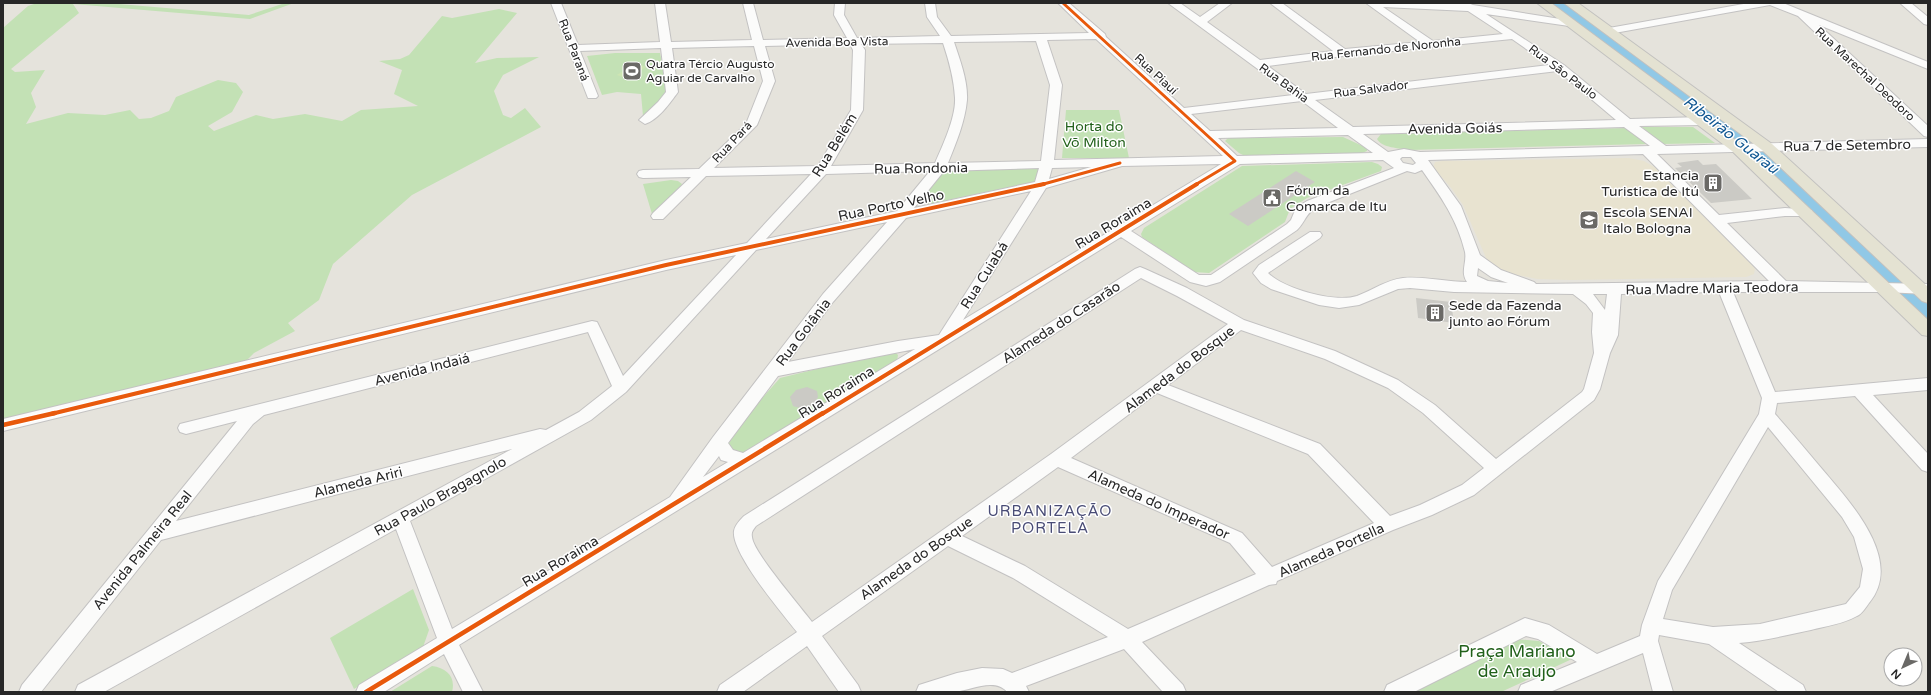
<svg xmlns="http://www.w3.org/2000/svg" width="1931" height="695" font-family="'Varela Round',sans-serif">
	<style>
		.education { fill: #e8e3d0 }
		.green { fill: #c3e1b5 }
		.pitch { fill: #cde5b3 }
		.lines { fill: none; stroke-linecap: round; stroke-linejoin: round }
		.river { fill: #90c8e6; fill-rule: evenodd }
		.building { fill: #cbcac5 }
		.minor-casing { stroke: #c3c2c2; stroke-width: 2 }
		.major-casing { stroke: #c2c1bf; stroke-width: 2 }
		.minor { fill: #fbfbfa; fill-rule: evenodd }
		.major { fill: #e4e2d2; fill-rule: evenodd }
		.cycleway-far2-casing { stroke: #fff; stroke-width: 5 }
		.cycleway-far1-casing { stroke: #fff; stroke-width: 6 }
		.cycleway-casing { stroke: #fff; stroke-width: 7 }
		.cycleway-far2 { stroke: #e8590c; stroke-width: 3 }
		.cycleway-far1 { stroke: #e8590c; stroke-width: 4 }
		.cycleway { stroke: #e8590c; stroke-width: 4.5 }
		.labels { text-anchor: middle; stroke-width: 3; stroke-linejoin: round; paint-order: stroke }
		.far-street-label { font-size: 12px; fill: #272727; stroke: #fff }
		.far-poi-label { font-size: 12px; fill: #272727; stroke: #fff; text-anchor: start }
		.park-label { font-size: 14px; fill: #21601a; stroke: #fff }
		.street-label { font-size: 14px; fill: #272727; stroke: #fff }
		.poi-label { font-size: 14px; fill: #272727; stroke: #fff; text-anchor: start }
		.water-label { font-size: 15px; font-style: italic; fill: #105792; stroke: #fff }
		.neighbourhood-label { font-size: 15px; letter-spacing: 1px; fill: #494c76; stroke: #fff }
		.near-park-label { font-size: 17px; fill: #21601a; stroke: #fff }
	</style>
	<rect width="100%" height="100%" fill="#e5e3dc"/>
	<path class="education" d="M1629,158L1644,161L1656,168L1752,265L1755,269L1754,274L1746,277L1570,280L1537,279L1513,274L1501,270L1487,260L1463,205L1452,189L1433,167L1435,162L1442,161Z"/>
	<path class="green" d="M37,3H107L249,15L285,3H294L250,19L73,4L79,13L11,69L15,72L45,70L31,93L36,107L26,124L68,113L105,115L130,110L139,119L151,118L169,111L176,97L218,80L236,83L243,92L232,112L208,126L214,131L256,115L273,119L305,114L342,121L361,110L418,106L394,94L402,70L379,61L400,59L409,55L442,16L452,18L499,9L517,13L475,63L497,58L539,57L503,75L494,91L503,115L511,118L525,108L541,127L412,195L333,264L319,300L288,323L295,331L254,353L244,363L3,426V28L28,6Z
		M615,53H660L667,88L661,101L643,116L641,94L617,92L602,95L587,56Z
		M1066,110H1119L1129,158H1062Z
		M1642,127H1693L1715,143L1662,144Z
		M1628,128L1648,144L1409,150C1399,148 1382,148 1377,139L1381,134Z
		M1343,137L1367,148V151L1362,153L1245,156L1239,153L1225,141L1228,138Z
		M1372,162L1378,164L1382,167L1381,171L1307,198L1290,209L1285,222L1209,273L1194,272L1142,237L1141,234L1144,228L1242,166Z
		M1037,167L1040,171L1034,182L929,204L923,202L920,196L943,169Z
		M671,180L678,181L682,184L681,187L652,214L643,184Z
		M896,353L898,355L897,361L743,454L730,451L728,446L731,438L741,422L780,378L866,357Z
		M413,589L429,630L423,647L354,689L330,638Z
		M1514,639L1539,641L1572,659L1501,692H1413Z
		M432,666C447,668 456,677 452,692H390Z"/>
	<path class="pitch" d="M635,63L646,67L628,79L617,75Z"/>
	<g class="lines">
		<path class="river" d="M1549,3H1565L1746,134L1928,303V321L1921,319L1754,158L1734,140Z"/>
	</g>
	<path class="building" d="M1698,160L1703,165L1716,164L1752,199L1711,203L1675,168L1682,167L1677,163Z
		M1296,171L1315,182L1248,226L1229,214Z
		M1416,298L1451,302L1454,323L1418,318Z
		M807,387L817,391L818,397L814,405L803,409L793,406L790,397L796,390Z"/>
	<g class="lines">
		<g class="minor-casing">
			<path id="minor" d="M551,3H561L578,45L660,42L655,3H665L671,42L752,40L743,3H753L763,40L847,38L834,15L835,3H845L844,15L857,38L940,36L927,17L925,3H935L937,17L951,36L1089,33L1058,3H1069L1105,34L1106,37L1184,108L1293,95L1168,3H1180L1200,17L1220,3H1232L1207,22L1260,60L1333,51L1270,3H1282L1345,49L1420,42L1366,3H1468L1473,5L1573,21L1574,23L1573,25L1569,26L1486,14L1564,65L1630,119L1702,117L1708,121L1702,125L1639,126L1666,146L1928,139V147L1657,154L1719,215L1785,208L1811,210L1813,213L1811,216H1785L1727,223L1786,281L1928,284V294L1883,292H1733L1775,392L1928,378V390L1873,395L1928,454V472L1922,470L1855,396L1777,403L1775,414C1791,432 1807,451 1822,469C1849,501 1905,560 1869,603C1866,607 1862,614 1857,616C1843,624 1826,626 1811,630C1787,635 1764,641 1739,643L1803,685L1806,692H1779L1709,644L1659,635L1658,641L1673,692H1653L1643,653L1550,692H1518L1521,685L1577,662L1538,639L1526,636L1414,692H1384L1387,685L1525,618L1549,625L1597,654L1640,636L1642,625L1658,581L1759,414L1762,398L1719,292L1621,294L1618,335L1610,353L1600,389L1594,400L1474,495L1432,515L1393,530L1277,581L1276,584L1269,585L1142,642L1183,685L1186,692H1163L1124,649L1026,686L1029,692H1007C995,677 969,691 954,692C941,693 929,692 916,692L919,685L957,673L982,668L1003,669L1012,673L1108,637L1013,578L948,546L822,636L858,685L861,692H839L807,646L743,692H717L720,685L797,632C782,613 731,553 734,531C735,525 740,520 744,516L1135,269L1140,267L1145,269L1187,288L1244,320L1335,351L1398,380L1435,405L1496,459L1582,392L1584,389L1594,353L1592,332L1593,313L1586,304L1573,294L1454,292L1410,288L1398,289L1359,305L1339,308L1319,305L1271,289L1261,283L1253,273L1259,265L1310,232H1320L1322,235L1320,238L1268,273C1284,289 1335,303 1357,296C1373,290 1386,280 1403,278C1424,276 1446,282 1467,282C1460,272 1467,263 1465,252C1457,219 1441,197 1422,170L1415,173L1407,171L1317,207C1304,215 1307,220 1297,230L1220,282L1206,286L1190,282L1121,237L459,645L483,692H463L444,654L384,692H356L359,685L437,638L396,529L104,692H75L78,685L512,449L161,540L41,692H19L22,685L237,421L186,434L180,432L178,428L180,424L592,321L597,322L599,326L623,376L736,255L666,270L3,431V419L666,260L747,243L811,174L706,176L663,219H653L651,216L653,213L691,177L643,178L639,177L637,174L639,171L643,170L699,169L746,124L763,81L754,46L672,48L678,92C670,103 658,120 645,124L639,120L658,102L666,92L661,48L580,51L598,96L596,98H588ZM1383,7L1468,11L1503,34L1433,41ZM1096,39L1223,156L1054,160L1062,85L1047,40ZM1512,39L1549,65L1306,94L1268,66L1343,56ZM1036,41L1050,85L1041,161L948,163C956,143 965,122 967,100C968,81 960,60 954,42ZM943,43C949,61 954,79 955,98C956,117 943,145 935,163L831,166L863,110L865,50L861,44ZM850,44L853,50L851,110L818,166L714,168L757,125L775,81L765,46ZM1558,71L1616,120L1353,127L1315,100ZM1302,101L1338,128L1210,131L1191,114ZM1624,127L1650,146L1420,152L1404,149L1388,152L1363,134ZM1348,135L1373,153L1237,156L1218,138ZM1643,154L1769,281L1536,284L1534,282L1501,270L1480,255L1461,206L1428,160ZM1402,157H1411L1416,163L1413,165L1403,163L1400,159ZM1383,160L1394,168L1307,201L1296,208L1291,220L1287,224L1211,275H1199L1131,231L1240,164ZM1221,164L963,320L1046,188L1122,166ZM1091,167L1049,179L1052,168ZM1039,168L1035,182L914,208L944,171ZM930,171L897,211L766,239L826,174ZM1031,191L939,335L898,341L788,362L833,302L906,218ZM887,222L823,294L713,437L670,497L452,629L410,521L591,420L626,392L756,250ZM1478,268L1491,277L1508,283L1488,281L1477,276ZM1141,278L1177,296L1228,324L1051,454L812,622C800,606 753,552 752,537C751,532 753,530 756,526ZM1593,294H1607L1605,310ZM1241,330L1325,359L1388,388L1423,413L1484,468L1462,485L1420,505L1390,516L1320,444L1168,385ZM588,332L612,386L579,412L546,430L540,429L176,521L253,424L264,415ZM915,349L743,453L733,450L728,443L778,376ZM1157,393L1308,454L1374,523L1272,567L1242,533L1071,458ZM1768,427L1842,517L1854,537L1863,569L1860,587L1846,604L1760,624L1713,627L1663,619L1672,590ZM719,456L721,460L728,462L703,477ZM1058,467L1230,543L1256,574L1128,629L1025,566L962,536Z
				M1749,3H1783L1928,62V69L1819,25L1928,126V137L1924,136L1798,16L1770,5L1609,34L1604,31L1609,28Z
				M1900,3H1911L1928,17V25L1924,24Z"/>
		</g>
		<g class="major-casing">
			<path id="major" d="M1537,3H1551L1742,145L1928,320V336L1922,335L1732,151Z
				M1564,3H1578L1772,144L1928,287V303L1922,301L1762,150Z"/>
		</g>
		<use href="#minor" class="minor"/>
		<use href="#major" class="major"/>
		<g class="cycleway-far2-casing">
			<path id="cycleway-far2" d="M1063,3L1235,161L1195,185
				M1040,185L1120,163"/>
		</g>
		<g class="cycleway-far1-casing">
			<path id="cycleway-far1" d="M51,414L666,265L1044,184
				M822,414L1197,184"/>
		</g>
		<g class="cycleway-casing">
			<path id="cycleway" d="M3,425L55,413
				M366,692L823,413"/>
		</g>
		<use href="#cycleway-far2" class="cycleway-far2"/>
		<use href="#cycleway-far1" class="cycleway-far1"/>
		<use href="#cycleway" class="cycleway"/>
	</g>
	<defs>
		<g id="stadium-square" transform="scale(1)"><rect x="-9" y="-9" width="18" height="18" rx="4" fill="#6a6966" stroke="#fff"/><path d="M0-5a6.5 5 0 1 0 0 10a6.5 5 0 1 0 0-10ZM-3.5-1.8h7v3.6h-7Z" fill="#fff"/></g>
		<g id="building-square" transform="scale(1)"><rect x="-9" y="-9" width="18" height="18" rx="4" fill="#6a6966" stroke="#fff"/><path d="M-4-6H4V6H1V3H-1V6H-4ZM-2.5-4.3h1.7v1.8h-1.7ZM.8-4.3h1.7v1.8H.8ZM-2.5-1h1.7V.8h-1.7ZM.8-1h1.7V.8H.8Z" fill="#fff"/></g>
		<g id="civic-square" transform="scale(1)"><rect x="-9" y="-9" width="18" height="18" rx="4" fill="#6a6966" stroke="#fff"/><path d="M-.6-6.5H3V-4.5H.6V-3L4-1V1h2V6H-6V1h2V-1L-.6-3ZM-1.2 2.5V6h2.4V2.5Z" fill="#fff"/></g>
		<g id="university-square" transform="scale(1)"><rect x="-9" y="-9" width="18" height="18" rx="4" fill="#6a6966" stroke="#fff"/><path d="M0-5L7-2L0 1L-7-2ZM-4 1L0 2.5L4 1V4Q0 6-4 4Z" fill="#fff"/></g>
	</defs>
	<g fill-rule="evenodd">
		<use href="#stadium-square" x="632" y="71"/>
		<use href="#building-square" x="1713" y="183"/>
		<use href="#civic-square" x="1272" y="198"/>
		<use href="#university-square" x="1589" y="220"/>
		<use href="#building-square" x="1435" y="313"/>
	</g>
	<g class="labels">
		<g class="far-street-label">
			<text transform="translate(837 42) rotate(-1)" y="4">Avenida Boa Vista</text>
			<text transform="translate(1386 49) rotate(-6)" y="4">Rua Fernando de Noronha</text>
			<text transform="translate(574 50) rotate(69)" y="4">Rua Paraná</text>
			<text transform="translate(1563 72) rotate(37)" y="4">Rua São Paulo</text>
			<text transform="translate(1156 74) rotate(43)" y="4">Rua Piauí</text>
			<text transform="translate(1865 74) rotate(43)" y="4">Rua Marechal Deodoro</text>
			<text transform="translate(1284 83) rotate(36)" y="4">Rua Bahia</text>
			<text transform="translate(1371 89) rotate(-7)" y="4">Rua Salvador</text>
			<text transform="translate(732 142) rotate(-47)" y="4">Rua Pará</text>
		</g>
		<g class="far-poi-label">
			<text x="646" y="68">Quatra Tércio Augusto<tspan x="646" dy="14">Aguiar de Carvalho</tspan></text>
		</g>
		<g class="park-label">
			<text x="1094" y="131">Horta do<tspan x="1094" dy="16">Võ Milton</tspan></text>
		</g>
		<g class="street-label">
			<text transform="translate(1455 128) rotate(-1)" y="5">Avenida Goiás</text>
			<text transform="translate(834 145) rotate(-58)" y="5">Rua Belém</text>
			<text transform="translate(1847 145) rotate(-1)" y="5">Rua 7 de Setembro</text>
			<text transform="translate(921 168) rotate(-1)" y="5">Rua Rondonia</text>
			<text transform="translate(891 205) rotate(-12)" y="5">Rua Porto Velho</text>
			<text transform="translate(1113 223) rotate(-31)" y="5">Rua Roraima</text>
			<text transform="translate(984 275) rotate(-58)" y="5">Rua Cuiabá</text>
			<text transform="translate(1712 288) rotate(-1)" y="5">Rua Madre Maria Teodora</text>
			<text transform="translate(1061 322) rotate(-33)" y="5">Alameda do Casarão</text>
			<text transform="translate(803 332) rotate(-53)" y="5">Rua Goiânia</text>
			<text transform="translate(422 369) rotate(-14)" y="5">Avenida Indaiá</text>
			<text transform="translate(1179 369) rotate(-37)" y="5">Alameda do Bosque</text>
			<text transform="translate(836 392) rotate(-32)" y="5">Rua Roraima</text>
			<text transform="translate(358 482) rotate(-14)" y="5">Alameda Ariri</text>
			<text transform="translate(440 496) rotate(-29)" y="5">Rua Paulo Bragagnolo</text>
			<text transform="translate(1159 504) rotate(24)" y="5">Alameda do Imperador</text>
			<text transform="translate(142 550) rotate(-51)" y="5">Avenida Palmeira Real</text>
			<text transform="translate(1331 550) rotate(-24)" y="5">Alameda Portella</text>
			<text transform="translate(916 558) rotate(-35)" y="5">Alameda do Bosque</text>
			<text transform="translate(560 561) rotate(-31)" y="5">Rua Roraima</text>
		</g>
		<g class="poi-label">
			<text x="1699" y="180" text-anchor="end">Estancia<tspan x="1699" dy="16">Turistica de Itú</tspan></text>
			<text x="1286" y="195">Fórum da<tspan x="1286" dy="16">Comarca de Itu</tspan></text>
			<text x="1603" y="217">Escola SENAI<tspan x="1603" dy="16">Italo Bologna</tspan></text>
			<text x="1449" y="310">Sede da Fazenda<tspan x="1449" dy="16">junto ao Fórum</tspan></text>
		</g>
		<g class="water-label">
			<text transform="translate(1731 135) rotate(38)" y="5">Ribeirão Guaraú</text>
		</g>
		<g class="neighbourhood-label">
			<text x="1050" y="516">URBANIZAÇÃO<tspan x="1050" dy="17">PORTELA</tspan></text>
		</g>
		<g class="near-park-label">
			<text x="1517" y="657">Praça Mariano<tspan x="1517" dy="20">de Araujo</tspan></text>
		</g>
	</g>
	<rect width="1931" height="695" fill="none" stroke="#272727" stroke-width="8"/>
	<g transform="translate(1903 667) rotate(224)"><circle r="19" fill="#ffffff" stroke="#a9a9a9"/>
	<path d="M0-3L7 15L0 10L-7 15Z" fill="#6a6966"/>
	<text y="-6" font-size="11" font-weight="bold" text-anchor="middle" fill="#272727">N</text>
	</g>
</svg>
